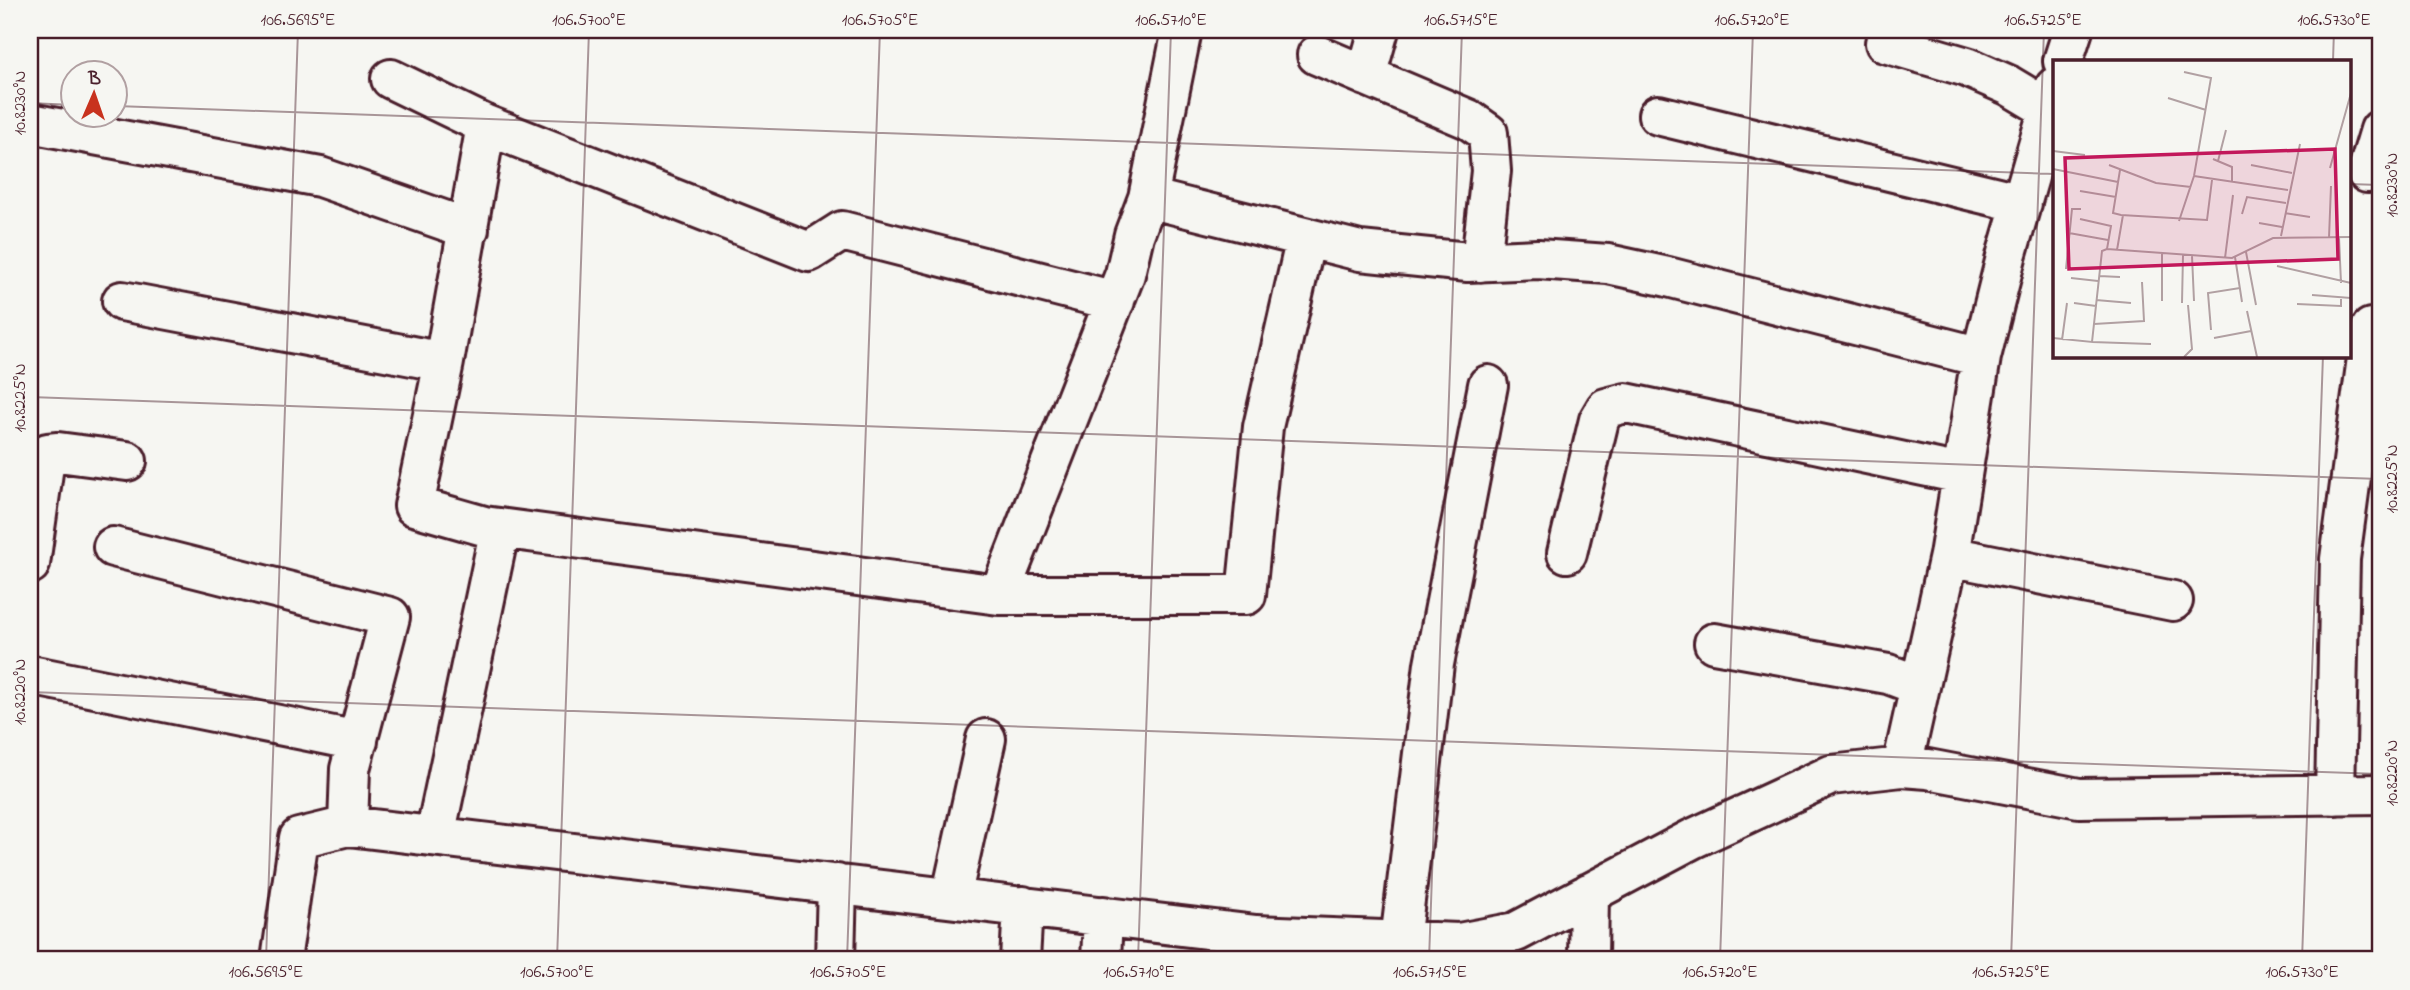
<svg xmlns="http://www.w3.org/2000/svg" width="2410" height="990" font-family="'Indie Flower',sans-serif">
	<style>
		.lines { fill: none; stroke-linecap: round; stroke-linejoin: round }
		.minor-casing { stroke: #4a1f2b; stroke-width: 44 }
		.minor { stroke: #f6f6f2; stroke-width: 38 }
		.ticks { fill: none; stroke: #4a1f2b; stroke-width: 2; stroke-opacity: 0.45 }
		.inset-road { fill: none; stroke: #b1a0a2; stroke-width: 2 }
		.view { fill: #c2185b; fill-opacity: 0.15; stroke: #c2185b; stroke-width: 3.5 }
		.inset-edge { fill: none; stroke: #4a1f2b; stroke-width: 3.5 }
		.neatline { fill: none; stroke: #4a1f2b; stroke-width: 2.5 }
		.ticks-label { font-size: 18px; text-anchor: middle; fill: #4a1f2b }
	</style>
	<rect width="100%" height="100%" fill="#f6f6f2"/>
	<filter id="ink" filterUnits="userSpaceOnUse"><feTurbulence type="fractalNoise" baseFrequency=".0143" numOctaves="2"/><feDisplacementMap in="SourceGraphic" scale="14" xChannelSelector="R" yChannelSelector="G"/><feConvolveMatrix kernelMatrix="1 2 1 2 8 2 1 2 1" color-interpolation-filters="sRGB"/></filter>
	<g filter="url(#ink)">
		<g class="lines">
			<g class="minor-casing">
				<path id="minor" d="M1885,43L1967,67L2008,85L2048,109
					M1317,55L1468,119L1488,133L1491,171L1481,262
					M2063,61L2073,30
					M1366,76L1379,30
					M391,79L486,125L809,252L842,231L1115,301
					M1658,115L2022,203
					M30,123L320,177L469,229
					M486,125L444,362L414,506L484,526L999,595H1246L1263,427L1306,238
					M2367,173L2380,130
					M1148,198L1360,251L1468,262L1538,259L1608,264L1668,277L1981,357
					M122,301L444,362
					M113,547L390,617L350,769L348,826
					M1567,553L1599,420L1606,408L1626,403L1961,474
					M1949,556L2173,601
					M30,564L45,458L48,453L58,452L127,461
					M999,595L1125,274L1134,235L1148,198L1182,30
					M1714,643L1888,674L1920,686
					M30,675L358,741
					M1902,767L1949,556L1981,357L2007,253L2055,87
					M2335,795L2340,559L2371,328
					M435,836L500,528
					M951,898L986,739
					M1400,941L1434,664L1488,385
					M281,960L299,838L348,826L1256,935L1459,943L1516,932L1692,839L1831,775L1902,767L1928,769L2079,798L2380,794
					M835,960L837,884
					M1020,960L1023,906
					M1101,960L1103,916
					M1588,960L1589,893"/>
			</g>
			<use href="#minor" class="minor"/>
		</g>
	</g>
	<path class="ticks" d="M2333,61L2334,30M30,103L74,105M116,106L2055,174M2349,184L2380,185M30,397L2380,479M30,692L2380,774M266,960L298,30M557,960L589,30M847,960L880,30M1138,960L1171,30M1429,960L1462,30M1720,960L1753,30M2011,960L2044,30M2302,960L2323,355"/>
	<g transform="translate(2053 60)">
		<rect width="298" height="298" fill="#f6f6f2"/>
		<path class="inset-road" d="M115,38L153,50M0,91L32,95M160,99L179,107V122M165,101L173,70M56,105L103,123L138,127M198,105L239,113M277,108L298,33M0,109L65,122M67,110L60,153L68,155L154,160L159,120M141,116L235,130M27,131L63,137M232,153L257,157M189,154L194,137L233,143M126,161L141,116L158,18L131,12M206,163L229,167M16,173L55,180M228,176L247,84M286,177L288,223M276,178L278,126M54,189L179,198L220,178L298,177M64,190L70,155M193,192L203,245M139,196L141,241M182,197L189,242M172,198L180,135M224,206L298,223M13,209L19,149H28M46,216L67,217M18,218L45,221M259,235L298,238M43,240L78,243M109,241V194M21,243L43,246M129,243L130,195M244,244L288,246V237M194,251L204,297M41,264L91,261L89,222M158,270L155,233L187,228M0,278L39,282L49,191L54,189L58,166L27,159M161,278L198,271M9,280L14,243M39,282L98,284M131,297L139,289L135,245"/>
		<path class="view" d="M282,89L285,199L16,209L12,98Z"/>
		<rect width="298" height="298" class="inset-edge"/>
	</g>
	<rect width="2410" height="990" fill="none" stroke="#f6f6f2" stroke-width="77"/>
	<g transform="translate(94 94) rotate(2)"><circle r="33" fill="#f6f6f2" stroke="#b1a0a2" stroke-width="2"/>
	<path d="M0-5L12 26L0 18L-12 26Z" fill="#c8321e"/>
	<text y="-10" font-size="19" font-weight="bold" text-anchor="middle" fill="#4a1f2b">B</text>
	</g>
	<rect x="38" y="38" width="2334" height="913" class="neatline"/>
	<g class="ticks-label">
		<text x="298" y="25">106.5695°E</text>
		<text x="589" y="25">106.5700°E</text>
		<text x="880" y="25">106.5705°E</text>
		<text x="1171" y="25">106.5710°E</text>
		<text x="1461" y="25">106.5715°E</text>
		<text x="1752" y="25">106.5720°E</text>
		<text x="2043" y="25">106.5725°E</text>
		<text x="2334" y="25">106.5730°E</text>
		<text transform="translate(19 103) rotate(-90)" y="6">10.8230°N</text>
		<text transform="translate(2391 185) rotate(-90)" y="6">10.8230°N</text>
		<text transform="translate(19 398) rotate(-90)" y="6">10.8225°N</text>
		<text transform="translate(2391 479) rotate(-90)" y="6">10.8225°N</text>
		<text transform="translate(19 692) rotate(-90)" y="6">10.8220°N</text>
		<text transform="translate(2391 773) rotate(-90)" y="6">10.8220°N</text>
		<text x="266" y="977">106.5695°E</text>
		<text x="557" y="977">106.5700°E</text>
		<text x="848" y="977">106.5705°E</text>
		<text x="1139" y="977">106.5710°E</text>
		<text x="1430" y="977">106.5715°E</text>
		<text x="1720" y="977">106.5720°E</text>
		<text x="2011" y="977">106.5725°E</text>
		<text x="2302" y="977">106.5730°E</text>
	</g>
</svg>
